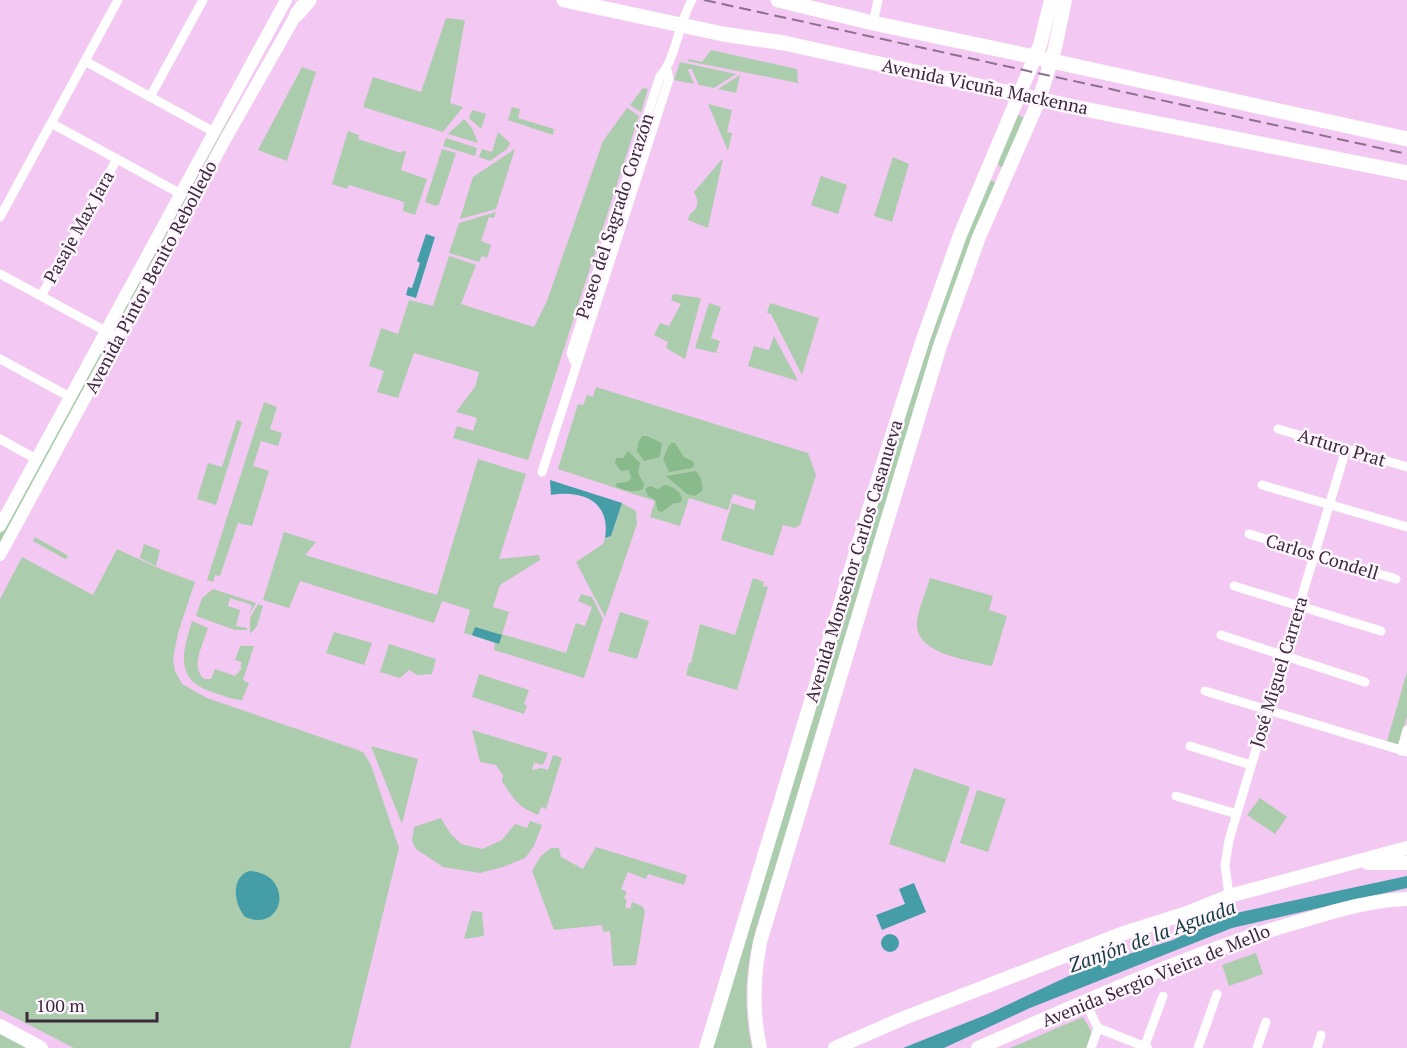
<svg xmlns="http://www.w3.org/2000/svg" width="1407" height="1048" font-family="'PT Serif',serif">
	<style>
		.green { fill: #accdad }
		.forest { fill: #89ba8b }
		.water { fill: #459da8 }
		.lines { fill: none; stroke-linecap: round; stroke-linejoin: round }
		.minor { stroke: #fff; stroke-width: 9 }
		.tertiary { stroke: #fff; stroke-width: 12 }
		.secondary { stroke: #fff; stroke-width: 14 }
		.primary { stroke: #fff; stroke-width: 15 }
		.rail { stroke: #8c708d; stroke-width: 2; stroke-dasharray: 12 6; stroke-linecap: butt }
		.labels { text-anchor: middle; stroke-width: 5; stroke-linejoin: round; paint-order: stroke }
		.street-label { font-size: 18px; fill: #3a2a3b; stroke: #fff6ff }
		.water-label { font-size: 20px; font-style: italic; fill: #143d42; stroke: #fff6ff }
	</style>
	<rect width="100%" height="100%" fill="#f3c8f3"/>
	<path class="green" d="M446,18L465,20L450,103L463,107L443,132L363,107L373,77L421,92Z
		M711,50L797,69L798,83L687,61L689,59L702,62Z
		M680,62L736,74L714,88L699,85L691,68L688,70L694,84L674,80Z
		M302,67L316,72L287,161L258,150Z
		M740,75L736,93L718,89Z
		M643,88L648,89L641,112L630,105Z
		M708,104L732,110L727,132L732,133L728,151Z
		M512,107L520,109L518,118L554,129L553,135L508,120Z
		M627,108L639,116L528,460L453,438L457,426L473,431L477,418L456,412L475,387L479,372L414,353L398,398L377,392L384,371L369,366L381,328L398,334L409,300L433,306L449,256L476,265L461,304L534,327L547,301L603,141Z
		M472,110L486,114L481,129L469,118Z
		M227,113L231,115L119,323L113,321Z
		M1016,114L1027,119L1003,167H1000L997,161Z
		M464,119L472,128L478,143L448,134Z
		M348,131L359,135L358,139L401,153L402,151L406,152L401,170L427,179L415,215L403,211L404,202L349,185L347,189L332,184Z
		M498,132L510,143L507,149L490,161L479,157L482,149L492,152Z
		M446,138L477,148L475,156L443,146Z
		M442,149L456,153L439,204L436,206L425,202Z
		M515,149L496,209L460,219L473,177Z
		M893,157L909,164L892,222L874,216Z
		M723,158L708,228L688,220L690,214C699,208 699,201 694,192Z
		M821,176L847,185L838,214L811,205Z
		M990,181H993L996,184L756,929C745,974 743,1002 752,1048H709L858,561L958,254Z
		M496,212L494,218L489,217L481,241L491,245L487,258L482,256L479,262L449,253L459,223Z
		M673,294L701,298L685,359L666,348L668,342L654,335L660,323L669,326L681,304L671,300Z
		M709,303L721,307L711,338L720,341L716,353L695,348Z
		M770,303L819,318L802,375L771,314L767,313Z
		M774,336L798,381L748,366L754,346L769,350Z
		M100,351L104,352L0,543V534Z
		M596,387L808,453L816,475L800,525L795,528L783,525L773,556L721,540L732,503L754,510L756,501L733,494L728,510L689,498L680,526L650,517L655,501L558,469L578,404L583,405L587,395L593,397Z
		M264,402L277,407L270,429L282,433L278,446L261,441L253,466L269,471L252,526L238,523L220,576L215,575L213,582L207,580Z
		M237,420L242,422L216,505L197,499L208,463L222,467Z
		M478,459L526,474L499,559L539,555L540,560L500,585L493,607L509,612L502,634L566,653L576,623L585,626L592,607L578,601L581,594L592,597L603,619L584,678L494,650L495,643L464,633L470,610L442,601L434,623L300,581L289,608L263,600L284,532L316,542L305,555L437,595Z
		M622,503L636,511L637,524L605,617L576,562L603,544L605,538L611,536Z
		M35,537L67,555L68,558L65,559L33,541Z
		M144,544L160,550L156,566L140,558Z
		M117,549L163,570L195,582L178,633L173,659L175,671L182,684L207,698L358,750L364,753L371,765L399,848L350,1048H74L0,1010V599L22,557L93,595Z
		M753,578L764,582L763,586L768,587L737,690L686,675L689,663H691L700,624L735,635Z
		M930,578L993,596L989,610L1007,616L992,666C969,660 915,654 917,623C918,609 926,592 930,578Z
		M213,589L256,603L250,613L252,605L230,598L228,606L240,610L236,626L247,628V630H235L196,616L202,598Z
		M258,604L263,606L257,626L250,634V618Z
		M620,612L649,621L637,659L608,651Z
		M192,621L208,628C203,645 190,666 204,679H211L215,669L235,676L242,668L240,667L242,662L235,660L240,646H254L243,680L249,683L242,700C233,700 224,696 215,693C174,681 182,654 192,621Z
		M334,632L372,643L364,665L326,653Z
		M389,644L436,659L432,674L419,675V676L409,670L400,678L380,672Z
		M1407,672V717L1399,745L1387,741Z
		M479,674L529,690L524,704L527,706L524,714L472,697Z
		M472,730L548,753L543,765L534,763L532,770L541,768L548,770L553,755L562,758L546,809L541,807L538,815C518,807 513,799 502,781L503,775L496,765L480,762Z
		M371,746L418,759L402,824Z
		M914,768L970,787L945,863L889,844Z
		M977,790L1006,799L988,852L960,843Z
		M1260,798L1287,817L1275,834L1247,815Z
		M441,818L450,833L461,844L482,849L502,840L515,824L527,828L530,821L542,825L534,846L525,858L503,867L480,873L443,867L416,849L412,841L414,827Z
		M596,847L687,875L684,885L648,874L646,879L628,872L621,889L627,892L624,898L627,900L625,907L630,909L632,902L642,906L645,911L636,965L613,966L610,931L603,932L602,925L554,930L532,871L540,857L551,848H559L561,857L583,869Z
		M472,911L482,912L484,936L464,939Z
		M1256,953L1263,974L1229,986L1222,965Z
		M1083,1017L1092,1033L1087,1048H1010Z
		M0,1031L31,1048H0Z"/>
	<path class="forest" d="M642,436H647L662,443L660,457L644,461L637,451L638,443Z
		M671,443H675L684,457L694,462V465L692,468L669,472L663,459L669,445Z
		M628,451L640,463L638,473L644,484L643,489C634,494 623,490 615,486L617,483L628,482L631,478L629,470L621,471L615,463L616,458H623Z
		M696,471L701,479L703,490L695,496L687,494L666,476Z
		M664,485C672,485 681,492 682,499L680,503H674L662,512L658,511L655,500L648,496L645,489L650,486L658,489Z"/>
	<path class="water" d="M426,234L435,237L416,298L406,295L408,287L412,288L420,263L417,261Z
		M550,480L622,503L611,536L605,538C611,501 582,490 551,495Z
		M475,627L502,635L499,644L472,635Z
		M249,871C295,873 285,934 245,917C234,904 230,878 249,871Z
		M1407,876V888L1232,928L1030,1008L944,1048H903L988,1014L1088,967L1173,940L1222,916Z
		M914,883L926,912L882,930L876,915L905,904L899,889Z
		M881 943a9 9 0 1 1 18 0a9 9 0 1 1-18 0Z"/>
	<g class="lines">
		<path class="minor" d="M873,23L878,0
			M85,61L214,132
			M150,97L203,0
			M51,123L181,194
			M0,217L118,0
			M0,274L111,334
			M41,296L117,159
			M0,359L70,397
			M576,365L571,353L660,76C675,62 679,21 692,0
			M1278,429L1407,467
			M0,439L36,459
			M542,472L669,79L667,70
			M1262,485L1407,527
			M1249,534L1396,579
			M1234,586L1381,631
			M1221,635L1365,682
			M1205,691L1407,752
			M1190,746L1251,765
			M1401,751L1407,730
			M1176,796L1237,814
			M1229,896L1225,865L1229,840L1346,449
			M1085,1002L1098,1028L1148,1048
			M1091,1048L1098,1028
			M1144,1048L1163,996
			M1198,1048L1217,994
			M1257,1048L1266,1022
			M1317,1048L1321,1035"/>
		<path class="tertiary" d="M0,526L286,0
			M0,555L225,140L301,6"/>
		<path class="secondary" d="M1368,863H1407
			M0,1026L41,1048
			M706,1048L881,470L923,339L960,235L1040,45L1051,0
			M760,1048C752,1012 753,978 760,942L940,346L979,237L1039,100L1055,48L1065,0
			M835,1048L904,1018L1121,934L1187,913L1229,896L1407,848
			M978,1048C1085,1002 1192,951 1305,920C1338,910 1372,900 1407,899"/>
		<path class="primary" d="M564,0L723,34L784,43L1074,107L1407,173
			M778,0L873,23L1016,53L1407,139
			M297,14L309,0"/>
		<path class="rail" d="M704,0L1407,154"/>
	</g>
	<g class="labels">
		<g class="street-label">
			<text transform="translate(985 87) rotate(12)" y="6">Avenida Vicuña Mackenna</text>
			<text transform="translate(615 216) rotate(-72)" y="6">Paseo del Sagrado Corazón</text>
			<text transform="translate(79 227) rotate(-61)" y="6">Pasaje Max Jara</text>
			<text transform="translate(151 277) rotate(-62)" y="6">Avenida Pintor Benito Rebolledo</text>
			<text transform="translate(1342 448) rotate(17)" y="6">Arturo Prat</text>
			<text transform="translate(1322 557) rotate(17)" y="6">Carlos Condell</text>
			<text transform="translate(854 561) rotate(-73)" y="6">Avenida Monseñor Carlos Casanueva</text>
			<text transform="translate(1279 672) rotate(-73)" y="6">José Miguel Carrera</text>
			<text transform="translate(1156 976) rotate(-22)" y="6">Avenida Sergio Vieira de Mello</text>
		</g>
		<g class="water-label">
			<text transform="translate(1152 936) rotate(-20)" y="7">Zanjón de la Aguada</text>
		</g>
	</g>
	<path d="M27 1012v9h130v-9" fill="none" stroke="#3a2a3b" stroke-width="3"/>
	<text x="36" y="1012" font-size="18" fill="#3a2a3b" stroke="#fff6ff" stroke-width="4.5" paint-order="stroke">100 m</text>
</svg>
